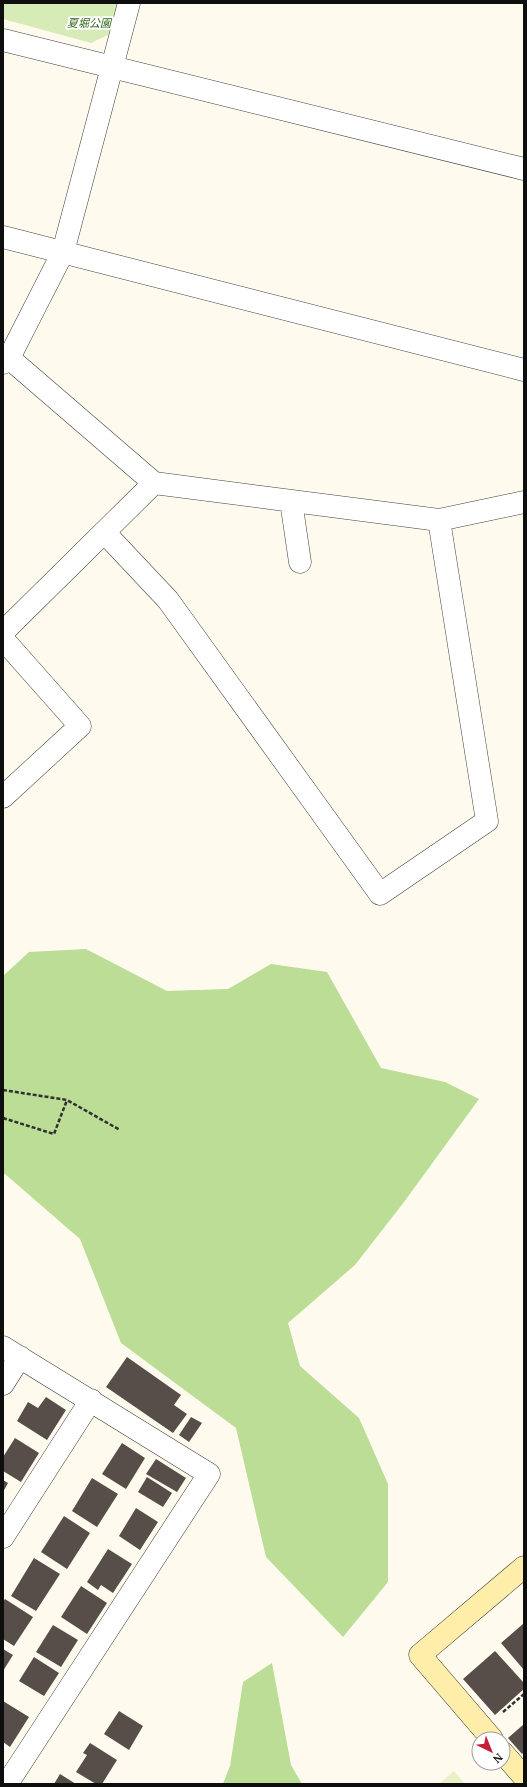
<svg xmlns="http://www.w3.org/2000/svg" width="527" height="1787" font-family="'PT Serif','Noto Sans JP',serif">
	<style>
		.green { fill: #d6ebb6 }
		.forest { fill: #bbdd95 }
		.pitch { fill: #e7f2c8 }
		.building { fill: #574e4a }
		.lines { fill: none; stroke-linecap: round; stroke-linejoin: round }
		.street-casing { stroke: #414141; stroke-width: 23 }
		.secondary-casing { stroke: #303030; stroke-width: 23 }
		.path { stroke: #303030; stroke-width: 2.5; stroke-dasharray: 4 2; stroke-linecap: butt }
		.street { stroke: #fff; stroke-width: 22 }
		.secondary { stroke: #ffeea9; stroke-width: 22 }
		.labels { text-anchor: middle; stroke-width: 4; stroke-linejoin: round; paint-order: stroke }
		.park-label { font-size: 11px; font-style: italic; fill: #31691b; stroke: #fff }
	</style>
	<rect width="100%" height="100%" fill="#fffaee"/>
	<path class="green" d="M3,3H119L112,33L91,43L3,19Z"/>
	<path class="forest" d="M86,949L167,991L228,989L271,964L327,972L381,1068L445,1082L479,1099L404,1202L355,1265L288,1323L300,1366L359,1418L388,1484V1582L343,1637L266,1557L236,1428L121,1343L80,1239L5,1174L3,1175V976L29,952Z
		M272,1663L291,1765L302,1784H223L230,1766L243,1682Z"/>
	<path class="pitch" d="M454,1771L465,1784H439Z"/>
	<path class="building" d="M127,1357L181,1395L174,1405L187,1414L173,1433L106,1387Z
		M46,1397L66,1410L47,1440L17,1421L28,1402L38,1408Z
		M191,1417L202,1423L189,1442L179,1435Z
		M15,1438L39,1453L21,1482L3,1471V1457Z
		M122,1443L145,1458L126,1489L102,1474Z
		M156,1459L186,1478L177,1492L146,1474Z
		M147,1477L172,1493L163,1507L138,1492Z
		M92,1478L118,1494L97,1527L72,1511Z
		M3,1480L8,1483L3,1492Z
		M136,1508L158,1522L140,1550L119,1536Z
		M64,1516L90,1533L67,1569L41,1552Z
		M108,1549L132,1564L113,1593L101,1585L98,1590L87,1582Z
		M34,1558L60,1574L36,1611L11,1596Z
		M81,1586L107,1603L87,1634L61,1617Z
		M5,1599L33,1617L14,1646L3,1639V1602Z
		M524,1623V1670L501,1643Z
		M53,1625L78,1640L61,1667L36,1652Z
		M3,1649L13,1655L3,1671Z
		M495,1651L524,1683V1689L495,1715L463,1679Z
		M34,1657L59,1673L44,1696L19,1681Z
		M3,1701L29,1717L10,1747L3,1742Z
		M119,1711L143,1726L129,1750L104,1734Z
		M524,1724V1752L522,1754L508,1738Z
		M90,1743L117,1760L102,1784H96L76,1772L87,1755L83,1753Z
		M60,1774L76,1784H54Z"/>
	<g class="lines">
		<g class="street-casing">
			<path id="street" d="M3,40L524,169
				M3,237L524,370
				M9,358L154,483
				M3,363L9,358L63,252L129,3
				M291,501L300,562
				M104,532L168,600L380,894L487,821L439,520
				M3,632L154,483L439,520L524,502
				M3,639L80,726L3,797
				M3,1347L209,1474L7,1784
				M3,1384L20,1357
				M3,1537L91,1400"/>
		</g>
		<g class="secondary-casing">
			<path id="secondary" d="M492,1739L420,1655L524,1567
				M503,1753L524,1777"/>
		</g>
		<path class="path" d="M3,1090L67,1100L120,1130
			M3,1118L54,1134L67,1100
			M503,1712L524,1694"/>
		<use href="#street" class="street"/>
		<use href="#secondary" class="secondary"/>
	</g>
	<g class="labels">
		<g class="park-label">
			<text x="89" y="27">夏堀公園</text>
		</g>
	</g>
	<rect width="527" height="1787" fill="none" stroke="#0e0e0e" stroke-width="8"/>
	<g transform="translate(491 1751) rotate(137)"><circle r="19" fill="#ffffff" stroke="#9f9f9f"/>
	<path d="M0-3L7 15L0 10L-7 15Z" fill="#c41f35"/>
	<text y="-6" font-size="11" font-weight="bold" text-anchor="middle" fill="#0e0e0e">N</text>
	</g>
</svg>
